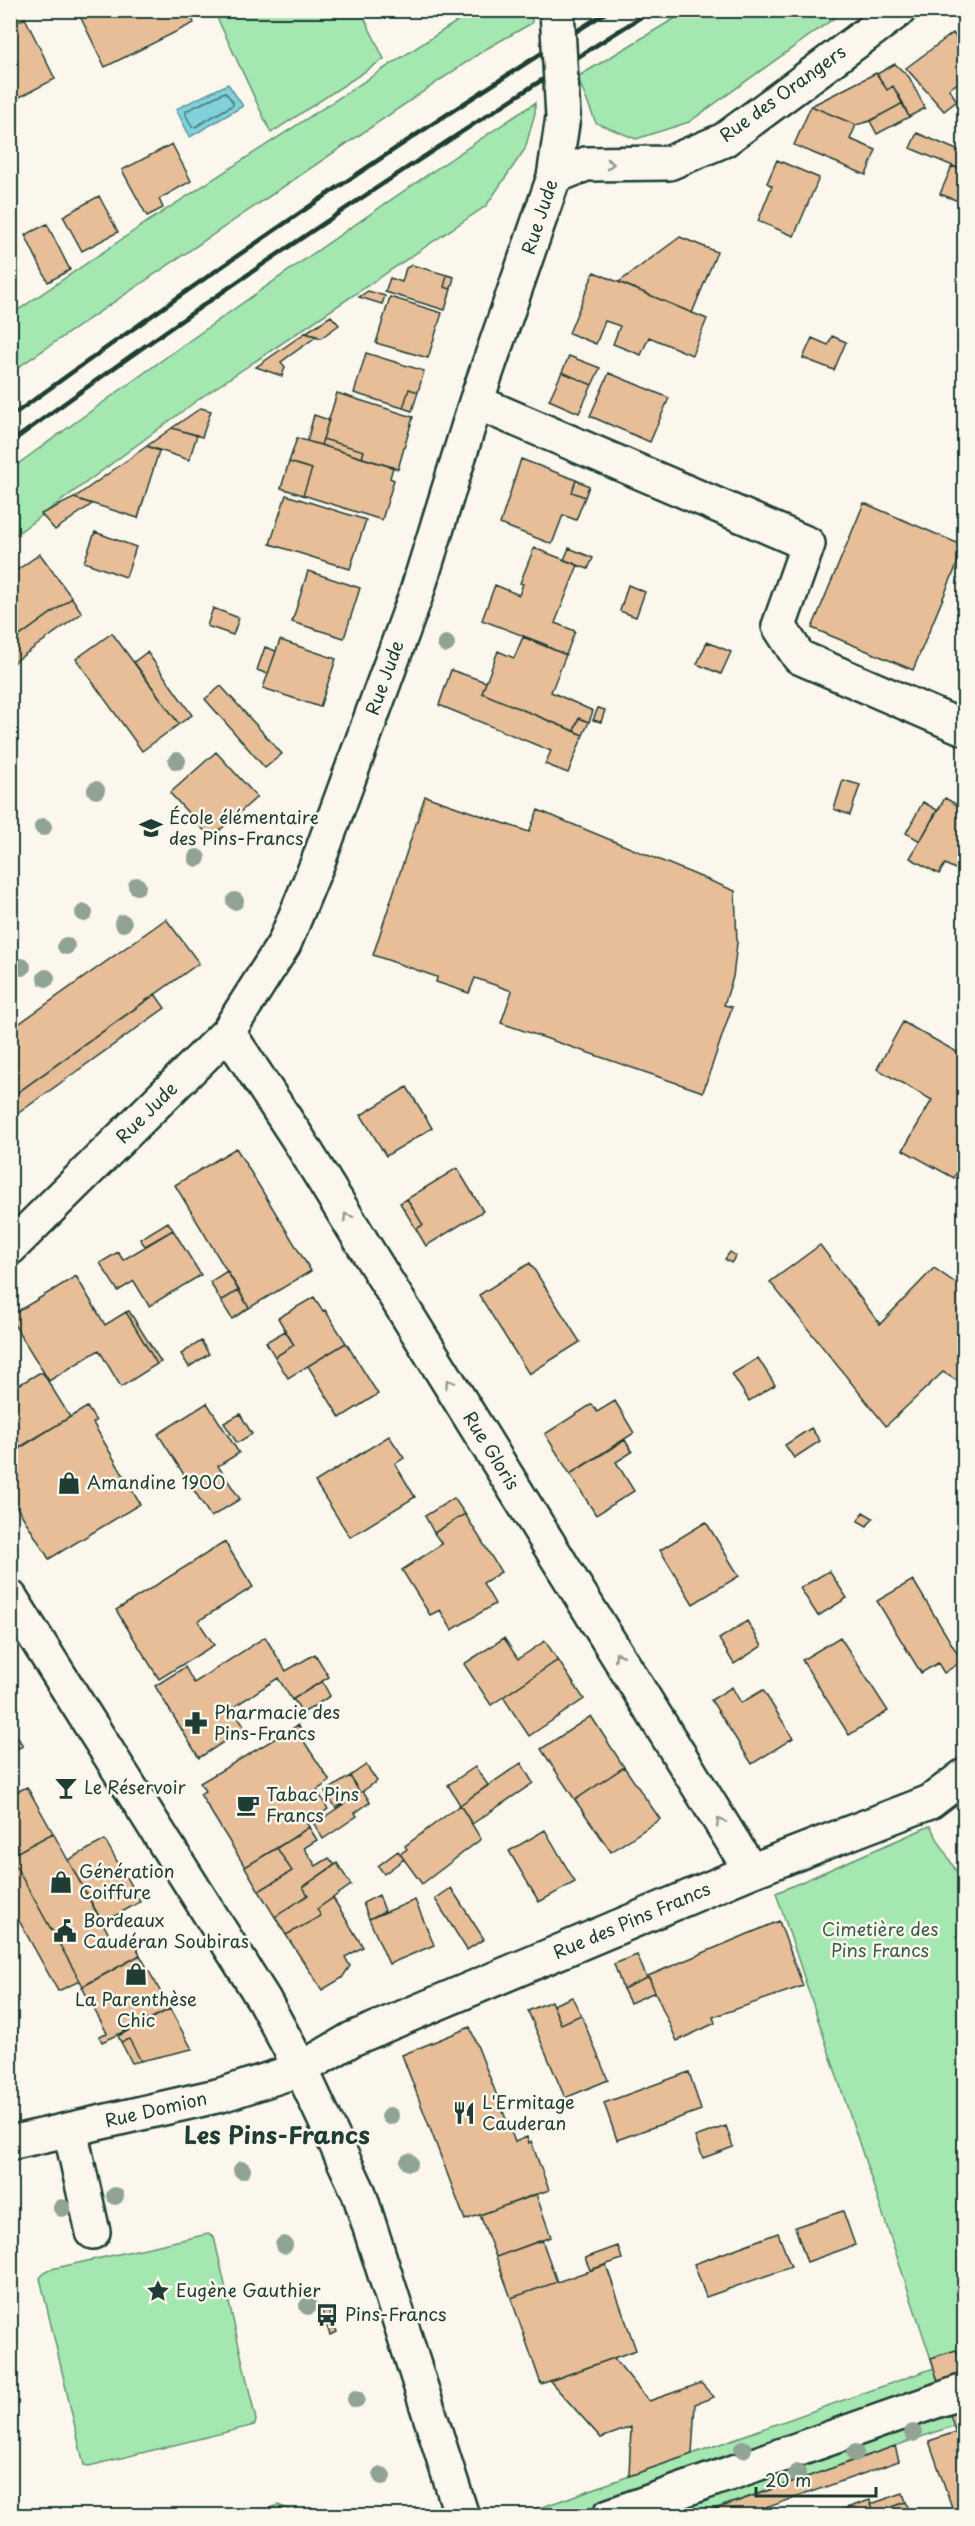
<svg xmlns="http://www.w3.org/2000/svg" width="975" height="2526" font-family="'Playpen Sans',sans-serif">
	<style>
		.green { fill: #a4e7b1; stroke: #629272; stroke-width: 1.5 }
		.water { fill: #81d1db; stroke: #5a9698; stroke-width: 1.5 }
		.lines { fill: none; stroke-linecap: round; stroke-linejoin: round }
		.shore { stroke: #467877; stroke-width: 1.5 }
		.building { fill: #e8be98; stroke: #1f3d34; stroke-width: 1.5 }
		.minor-casing { stroke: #1f3d34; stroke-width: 38 }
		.major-casing { stroke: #1f3d34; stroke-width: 38 }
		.minor { stroke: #fbf7ec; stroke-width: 33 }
		.major { stroke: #fbf7ec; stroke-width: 33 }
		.rail { stroke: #1f3d34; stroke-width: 4.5 }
		.minor-bridge-casing { stroke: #1f3d34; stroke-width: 38; stroke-linecap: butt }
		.minor-bridge { stroke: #fbf7ec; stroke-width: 33 }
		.tree { fill: #91a395 }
		.oneway { stroke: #8d9a90 }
		.labels { text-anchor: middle; stroke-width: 5; stroke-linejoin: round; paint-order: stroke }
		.street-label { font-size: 18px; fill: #1f3d34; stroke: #fbf7ec }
		.poi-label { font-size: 18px; fill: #1f3d34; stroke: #fbf7ec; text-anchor: start }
		.park-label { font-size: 18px; fill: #3a5f4d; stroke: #fbf7ec }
		.district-label { font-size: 24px; font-weight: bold; fill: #1f3d34; stroke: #fbf7ec }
	</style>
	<rect width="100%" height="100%" fill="#fbf7ec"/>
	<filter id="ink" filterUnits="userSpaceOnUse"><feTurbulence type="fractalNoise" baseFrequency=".0167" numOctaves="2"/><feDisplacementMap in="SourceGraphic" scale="12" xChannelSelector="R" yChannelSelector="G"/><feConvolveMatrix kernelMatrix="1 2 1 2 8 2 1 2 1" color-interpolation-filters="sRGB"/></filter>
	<g filter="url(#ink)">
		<path class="green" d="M214,11H361L384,59L271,133Z
			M473,11H531L532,23L486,49L11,372V315L147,222Z
			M687,11V10L844,11L689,122L636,139L596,123L580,84L579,76Z
			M535,103V113L525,149L486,206L199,399L11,538V469C183,344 357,220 535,103Z
			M930,1826L964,1885V2455L953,2426L696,2515L517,2516L934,2368L776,1893Z
			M208,2234L214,2237L256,2420L255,2425L89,2466L84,2465L40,2278L47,2270Z
			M278,2505L303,2515H255Z"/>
		<path class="water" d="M228,84L243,106L190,137L176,109Z"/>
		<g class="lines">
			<path class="shore" d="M225,92L233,102V105L195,127H192L186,115V111Z"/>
		</g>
		<path class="building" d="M77,10H188L194,23L105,67Z
			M25,18L55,79L10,102V25Z
			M964,32V48L956,38Z
			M953,33L964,48V79L949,89L957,101L944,111L906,68Z
			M895,64L909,77L925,108L909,117L893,86L887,90L877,74Z
			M876,73L887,90L893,86L903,103L870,121L856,125L811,106Z
			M903,103L909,117L877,134L870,121Z
			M811,106L856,125L850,139L876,150L866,175L794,145Z
			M917,133L964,153L960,169L910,148Z
			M172,144L191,181L159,199L163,208L147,216L122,170Z
			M777,160L819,178L794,236L758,221L772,186L767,183Z
			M952,166L964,171V195L961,202L940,194Z
			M99,196L118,232L82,251L63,216Z
			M47,224L70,270L48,282L25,235Z
			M680,237L717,252L692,313L619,282Z
			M412,265L447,275L444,287L451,289L445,310L385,292L390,278L402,282L406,268Z
			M594,272L707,319L692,355L649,337L641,355L613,344L620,326L605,321L596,344L569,333Z
			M447,275L454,277L451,289L444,287Z
			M368,291L385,296L382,304L359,297Z
			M390,297L442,313L428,358L376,343Z
			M331,316L339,325L321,338L305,333Z
			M305,333L317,336L281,362L285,367L282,376L256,367Z
			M832,336L846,342L834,370L803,358L812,338L828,345Z
			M366,353L424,371L418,392L409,389L403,408L354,393Z
			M569,356L600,368L592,385L562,372Z
			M562,372L592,385L579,413L549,400Z
			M609,373L669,398L650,442L590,416Z
			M409,389L418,392L412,411L403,408Z
			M337,393L413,417L398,469L362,458L364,451L323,439Z
			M201,408L211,411L202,437L172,428Z
			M314,415L329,420L321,445L307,441Z
			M172,428L197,435L189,460L147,446Z
			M297,438L393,467L390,478L394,480L382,520L303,495L312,469L289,462Z
			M323,439L364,451L362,458L321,445Z
			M147,446L159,451L138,518L74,498Z
			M521,459L576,480L572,492L585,497L576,520L563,515L552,544L500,524Z
			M289,462L312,469L303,495L281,488Z
			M576,480L589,486L585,497L572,492Z
			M286,495L366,520L350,569L270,544Z
			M74,498L92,504L55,530L41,514Z
			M864,503L964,546V564L958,562L913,670L812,628Z
			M95,532L136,547L126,577L84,562Z
			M534,548L578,565L555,623L575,631L566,655L546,646L547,645L482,620L495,585L519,595L523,584L520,583Z
			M569,548L593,558L588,569L564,560Z
			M40,554L72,598L10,643V575Z
			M308,571L360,588L344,638L292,622Z
			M628,585L645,592L636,617L620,611Z
			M72,598L82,613L10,665V643Z
			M213,608L239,618L233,635L207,626Z
			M112,633L179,724L142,751L76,659Z
			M523,637L566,655L551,692L593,711L589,722L579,718L574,731L482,693L498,651L514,658Z
			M280,640L336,659L320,707L263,688Z
			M707,642L731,652L721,674L697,664Z
			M265,647L276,651L268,674L257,670Z
			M147,652L192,715L179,724L134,662Z
			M451,670L486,682L482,693L583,735L568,773L545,764L551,751L439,705Z
			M221,686L282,754L265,768L205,699Z
			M598,708L605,710L601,722L593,720Z
			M579,718L589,722L583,735L574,731Z
			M216,752L257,797L211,838L170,793Z
			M843,780L860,785L850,815L834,809Z
			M425,796L529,832L538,810L735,891L737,943L733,977L724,1005L732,1007L703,1092L501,1023L512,991L475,978L469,993L436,982L437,977L373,955Z
			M945,798L964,809V866L961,872L945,864L939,874L910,858Z
			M923,802L937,810L920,841L906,833Z
			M166,919L199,963L10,1098V1030Z
			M155,994L165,1008L10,1119V1098Z
			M903,1022L964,1056V1158L954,1178L903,1150L932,1100L877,1069Z
			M407,1087L432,1128L386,1156L361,1115Z
			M236,1148L311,1271L249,1308L175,1185Z
			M457,1168L483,1211L426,1246L416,1229L423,1225L407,1199Z
			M407,1199L423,1225L416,1229L400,1203Z
			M168,1222L173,1230L145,1246L140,1239Z
			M173,1230L201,1275L149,1306L134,1281L118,1291L100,1263L118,1252L123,1260Z
			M820,1245L880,1324L934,1268L964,1289V1385L943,1372L886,1426L770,1282Z
			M730,1252L736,1256L731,1263L725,1259Z
			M530,1263L580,1342L529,1374L479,1295Z
			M227,1271L239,1290L221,1301L210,1282Z
			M76,1276L105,1325L126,1312L157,1364L121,1387L99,1350L49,1381L10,1318V1316Z
			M239,1290L249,1308L232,1319L221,1301Z
			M314,1297L323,1311L325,1310L346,1343L288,1378L275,1357L294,1345L278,1318Z
			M129,1311L161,1362L157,1364L126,1312Z
			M285,1331L294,1345L275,1357L266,1342Z
			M201,1341L209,1354L189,1367L181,1354Z
			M346,1343L378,1394L340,1418L308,1366Z
			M758,1358L775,1385L749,1401L732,1374Z
			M39,1373H43L70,1417L12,1453L10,1378L17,1386Z
			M615,1401L634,1433L570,1474L545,1434L592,1404L597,1412Z
			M207,1403L239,1453L218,1466L240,1499L211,1517L158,1434Z
			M87,1407L96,1421L93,1423L140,1504L49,1559L10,1496V1453Z
			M240,1414L252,1434L237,1443L224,1423Z
			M811,1428L820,1441L794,1458L785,1445Z
			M389,1436L404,1458L395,1464L415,1497L350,1537L315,1482Z
			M625,1440L632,1452L616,1462L634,1491L596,1515L570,1474Z
			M454,1498L465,1514L434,1533L425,1516Z
			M863,1512L873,1518L867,1526L858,1521Z
			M465,1514L501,1572L483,1583L495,1604L452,1630L440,1610L430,1615L402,1570L442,1544L434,1533Z
			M706,1522L739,1576L693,1604L660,1550Z
			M225,1542L253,1587L198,1621L214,1645L159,1679L116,1610Z
			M829,1571L847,1598L818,1616L800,1588Z
			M913,1580L962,1661L944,1673L938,1663L921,1673L877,1601Z
			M747,1621L762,1646L734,1664L719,1639Z
			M265,1637L286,1671L315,1654L329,1677L292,1700L278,1678L232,1708L245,1728L199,1758L155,1686L185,1667L194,1683Z
			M840,1637L888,1711L849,1735L802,1660Z
			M504,1638L518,1659L545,1641L558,1660L491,1705L464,1664Z
			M558,1660L584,1699L529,1736L503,1697Z
			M322,1681L330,1696L303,1713L293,1699Z
			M732,1687L741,1703L763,1690L793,1738L752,1764L711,1700Z
			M591,1716L624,1767L575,1800L541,1749Z
			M10,1725L23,1746L10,1752Z
			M298,1725L306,1737L303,1740L330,1781L317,1790L328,1809L307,1824L309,1827L296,1836L245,1867L200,1794L205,1791L200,1783Z
			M521,1763L533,1783L472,1824L460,1805Z
			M366,1765L377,1781L360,1793L350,1776Z
			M475,1767L488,1785L460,1805L448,1785Z
			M624,1767L660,1819L611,1852L575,1800Z
			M350,1776L360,1793L336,1808L325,1792Z
			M27,1787L53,1833L10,1856V1795Z
			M363,1791L370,1802L355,1813L357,1816L323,1839L314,1824Z
			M460,1805L481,1839L422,1884L400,1854L407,1849L405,1846Z
			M309,1827L317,1840L304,1848L316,1866L329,1858L335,1865L303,1887L308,1895L275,1917L259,1891L292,1871L277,1848Z
			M545,1830L575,1882L539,1902L509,1851Z
			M53,1833L110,1936H131L140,1955L83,1986L10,1856Z
			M105,1840L140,1902L102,1923L68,1860Z
			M277,1848L292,1871L259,1891L245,1867Z
			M398,1851L404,1859L384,1874L378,1866Z
			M10,1856L80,1981L58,1991L18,1919L10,1922Z
			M337,1863L351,1885L317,1909L321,1916L286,1935L275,1917L308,1895L303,1887Z
			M451,1888L484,1939L467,1950L435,1899Z
			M379,1895L385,1911L369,1919L363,1903Z
			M333,1898L363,1947L345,1957L350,1966L342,1978L322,1990L286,1935L321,1916L317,1909Z
			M415,1900L434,1945L389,1964L369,1919Z
			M779,1921L803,1986L713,2017L715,2023L677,2041L648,1976Z
			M140,1955L170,2009L102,2042L99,2036L107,2033L82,1987Z
			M637,1955L647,1978L623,1989L614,1964Z
			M649,1977L655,1992L630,2003L623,1989Z
			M572,1997L581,2015L561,2024L553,2005Z
			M551,2001L561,2024L581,2015L608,2080L565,2098L528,2011Z
			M170,2009L192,2049L141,2061L129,2039L121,2042L118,2036Z
			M470,2027L515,2142L527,2137L529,2143L531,2141L549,2190L465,2220L402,2055Z
			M129,2039L141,2061L132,2063L121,2042Z
			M689,2072L701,2110L617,2140L604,2103Z
			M726,2126L733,2147L703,2158L695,2137Z
			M536,2194L551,2237L496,2257L480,2215Z
			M843,2211L855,2245L807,2262L795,2227Z
			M778,2233L791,2267L706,2297L694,2264Z
			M542,2240L557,2282L511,2298L496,2257Z
			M618,2246L622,2259L590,2270L585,2258Z
			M606,2265L636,2350L541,2384L511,2298Z
			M327,2306L337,2332L330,2335L321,2308Z
			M956,2350L964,2373L938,2382L931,2358Z
			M614,2358L649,2401L701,2383L714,2397L695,2404L692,2454L629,2476L631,2427L601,2438L550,2381Z
			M964,2410V2455L950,2415Z
			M956,2432L964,2455V2516H955L929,2441Z
			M895,2446L899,2461L743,2516H696Z
			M903,2493L906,2502L875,2513L871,2504Z
			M870,2500L873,2509L853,2516H840L838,2511Z
			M906,2502L911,2516H853L873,2509L875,2513Z
			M538,2508L540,2516H517L528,2511Z"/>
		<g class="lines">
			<g class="minor-casing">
				<path id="minor" d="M554,177L586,164L669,163L724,140L899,10
					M476,402L808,544L779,626L799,657L964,728
					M228,1032L297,1137L751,1871
					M10,1248L228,1032L284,944L318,862L416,595L476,402L554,177L563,117
					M70,2130L93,2232
					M10,2143L221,2095L301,2069L352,2039L751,1871L930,1802L964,1776
					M609,2516L964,2391"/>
			</g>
			<g class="major-casing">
				<path id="major" d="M10,1597L264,2000L301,2069L359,2193L462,2516"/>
			</g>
			<use href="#minor" class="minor"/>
			<use href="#major" class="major"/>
			<path class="rail" d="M10,417C206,275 405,138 610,10
				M10,443C218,290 433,148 652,10"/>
			<g class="minor-bridge-casing">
				<path id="minor-bridge" d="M557,10L563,117"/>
			</g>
			<use href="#minor-bridge" class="minor-bridge"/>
		</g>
		<g class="tree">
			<circle cx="446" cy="644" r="9"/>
			<circle cx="177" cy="761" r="9"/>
			<circle cx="96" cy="790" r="9"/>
			<circle cx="43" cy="827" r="9"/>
			<circle cx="197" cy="858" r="9"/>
			<circle cx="137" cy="886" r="9"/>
			<circle cx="235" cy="901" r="9"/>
			<circle cx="84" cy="913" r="9"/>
			<circle cx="123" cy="923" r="9"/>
			<circle cx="66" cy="946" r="9"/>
			<circle cx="22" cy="967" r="9"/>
			<circle cx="46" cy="978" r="9"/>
			<circle cx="390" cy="2116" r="9"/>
			<circle cx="409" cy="2162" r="9"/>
			<circle cx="242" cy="2170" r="9"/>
			<circle cx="115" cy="2196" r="9"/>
			<circle cx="62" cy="2208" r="9"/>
			<circle cx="284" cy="2245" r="9"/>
			<circle cx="308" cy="2306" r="9"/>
			<circle cx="356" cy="2399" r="9"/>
			<circle cx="913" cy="2433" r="9"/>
			<circle cx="743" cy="2449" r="9"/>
			<circle cx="855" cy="2453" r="9"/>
			<circle cx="797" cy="2473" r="9"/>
			<circle cx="382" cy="2476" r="9"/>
		</g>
		<defs><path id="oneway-chevron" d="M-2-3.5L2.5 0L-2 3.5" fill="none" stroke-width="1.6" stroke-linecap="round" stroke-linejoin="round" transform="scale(1.5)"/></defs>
		<g class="oneway">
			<use href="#oneway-chevron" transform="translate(610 164) rotate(-1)"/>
			<use href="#oneway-chevron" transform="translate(347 1217) rotate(-122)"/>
			<use href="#oneway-chevron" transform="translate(449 1383) rotate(-122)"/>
			<use href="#oneway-chevron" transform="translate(618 1656) rotate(-122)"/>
			<use href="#oneway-chevron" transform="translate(720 1822) rotate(-122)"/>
		</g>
	</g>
	<defs>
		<g id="school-bare" transform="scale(1.8)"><path d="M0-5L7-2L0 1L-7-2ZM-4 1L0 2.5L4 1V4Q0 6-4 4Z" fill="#1f3d34" stroke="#fbf7ec" stroke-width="2.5" paint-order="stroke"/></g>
		<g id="shop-bare" transform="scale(1.8)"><path d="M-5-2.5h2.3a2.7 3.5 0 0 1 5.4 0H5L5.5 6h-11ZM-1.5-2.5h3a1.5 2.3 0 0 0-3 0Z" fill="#1f3d34" stroke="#fbf7ec" stroke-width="2.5" paint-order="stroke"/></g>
		<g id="pharmacy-bare" transform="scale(1.8)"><path d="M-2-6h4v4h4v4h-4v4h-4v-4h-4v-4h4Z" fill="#1f3d34" stroke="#fbf7ec" stroke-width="2.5" paint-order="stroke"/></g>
		<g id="bar-bare" transform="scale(1.8)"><path d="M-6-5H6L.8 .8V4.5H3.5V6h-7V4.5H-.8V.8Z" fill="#1f3d34" stroke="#fbf7ec" stroke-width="2.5" paint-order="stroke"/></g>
		<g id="cafe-bare" transform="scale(1.8)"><path d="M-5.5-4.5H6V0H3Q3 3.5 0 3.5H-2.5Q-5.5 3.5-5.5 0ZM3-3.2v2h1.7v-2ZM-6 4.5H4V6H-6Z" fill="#1f3d34" stroke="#fbf7ec" stroke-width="2.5" paint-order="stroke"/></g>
		<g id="civic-bare" transform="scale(1.8)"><path d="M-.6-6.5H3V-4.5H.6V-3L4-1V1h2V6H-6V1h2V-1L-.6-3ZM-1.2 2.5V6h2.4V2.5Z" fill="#1f3d34" stroke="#fbf7ec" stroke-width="2.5" paint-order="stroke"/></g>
		<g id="restaurant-bare" transform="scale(1.8)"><path d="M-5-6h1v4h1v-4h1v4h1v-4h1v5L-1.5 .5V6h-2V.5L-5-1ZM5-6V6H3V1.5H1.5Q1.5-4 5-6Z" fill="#1f3d34" stroke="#fbf7ec" stroke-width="2.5" paint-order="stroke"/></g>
		<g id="sight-bare" transform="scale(1.8)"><path d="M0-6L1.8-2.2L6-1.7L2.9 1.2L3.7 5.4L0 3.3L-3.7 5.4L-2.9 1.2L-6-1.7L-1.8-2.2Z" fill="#1f3d34" stroke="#fbf7ec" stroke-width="2.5" paint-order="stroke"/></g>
		<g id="bus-bare" transform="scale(1.8)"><path d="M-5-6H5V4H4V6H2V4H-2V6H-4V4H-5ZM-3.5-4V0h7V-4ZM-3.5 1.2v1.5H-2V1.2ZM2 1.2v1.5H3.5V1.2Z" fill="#1f3d34" stroke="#fbf7ec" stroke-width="2.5" paint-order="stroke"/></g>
	</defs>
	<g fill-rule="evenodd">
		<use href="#school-bare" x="151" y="828"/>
		<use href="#shop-bare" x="69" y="1483"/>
		<use href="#pharmacy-bare" x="196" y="1723"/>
		<use href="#bar-bare" x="66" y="1788"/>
		<use href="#cafe-bare" x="248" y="1805"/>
		<use href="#shop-bare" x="61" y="1882"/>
		<use href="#civic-bare" x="65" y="1931"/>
		<use href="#shop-bare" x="136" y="1974"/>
		<use href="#restaurant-bare" x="464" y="2113"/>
		<use href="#sight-bare" x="158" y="2291"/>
		<use href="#bus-bare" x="327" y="2315"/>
	</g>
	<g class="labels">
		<g class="street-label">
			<text transform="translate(783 94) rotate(-36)" y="6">Rue des Orangers</text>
			<text transform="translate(540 217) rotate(-72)" y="6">Rue Jude</text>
			<text transform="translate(385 678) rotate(-70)" y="6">Rue Jude</text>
			<text transform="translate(147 1113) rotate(-45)" y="6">Rue Jude</text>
			<text transform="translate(491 1451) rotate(58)" y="6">Rue Gloris</text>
			<text transform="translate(632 1921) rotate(-23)" y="6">Rue des Pins Francs</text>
			<text transform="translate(156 2110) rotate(-13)" y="6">Rue Domion</text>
		</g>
		<g class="poi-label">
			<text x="169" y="824">École élémentaire<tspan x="169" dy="21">des Pins-Francs</tspan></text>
			<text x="87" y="1489">Amandine 1900</text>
			<text x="214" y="1719">Pharmacie des<tspan x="214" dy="21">Pins-Francs</tspan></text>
			<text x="84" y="1794">Le Réservoir</text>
			<text x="266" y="1801">Tabac Pins<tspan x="266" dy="21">Francs</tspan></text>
			<text x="79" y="1878">Génération<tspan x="79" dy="21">Coiffure</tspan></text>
			<text x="83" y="1927">Bordeaux<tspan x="83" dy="21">Caudéran Soubiras</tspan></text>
			<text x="136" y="2006" text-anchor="middle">La Parenthèse<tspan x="136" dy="21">Chic</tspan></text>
			<text x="482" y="2109">L'Ermitage<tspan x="482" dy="21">Cauderan</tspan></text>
			<text x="176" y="2297">Eugène Gauthier</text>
			<text x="345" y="2321">Pins-Francs</text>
		</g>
		<g class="park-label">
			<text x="880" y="1936">Cimetière des<tspan x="880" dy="21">Pins Francs</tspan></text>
		</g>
		<g class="district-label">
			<text x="277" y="2144">Les Pins-Francs</text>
		</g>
	</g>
	<rect width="975" height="2526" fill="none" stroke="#fbf7ec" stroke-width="36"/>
	<rect x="18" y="18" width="939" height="2490" fill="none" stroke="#1f3d34" stroke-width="2" filter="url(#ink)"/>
	<path d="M756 2487v9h120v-9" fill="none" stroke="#1f3d34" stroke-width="3"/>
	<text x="765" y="2487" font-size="18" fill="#1f3d34" stroke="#fbf7ec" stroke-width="4.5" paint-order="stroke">20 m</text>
</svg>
